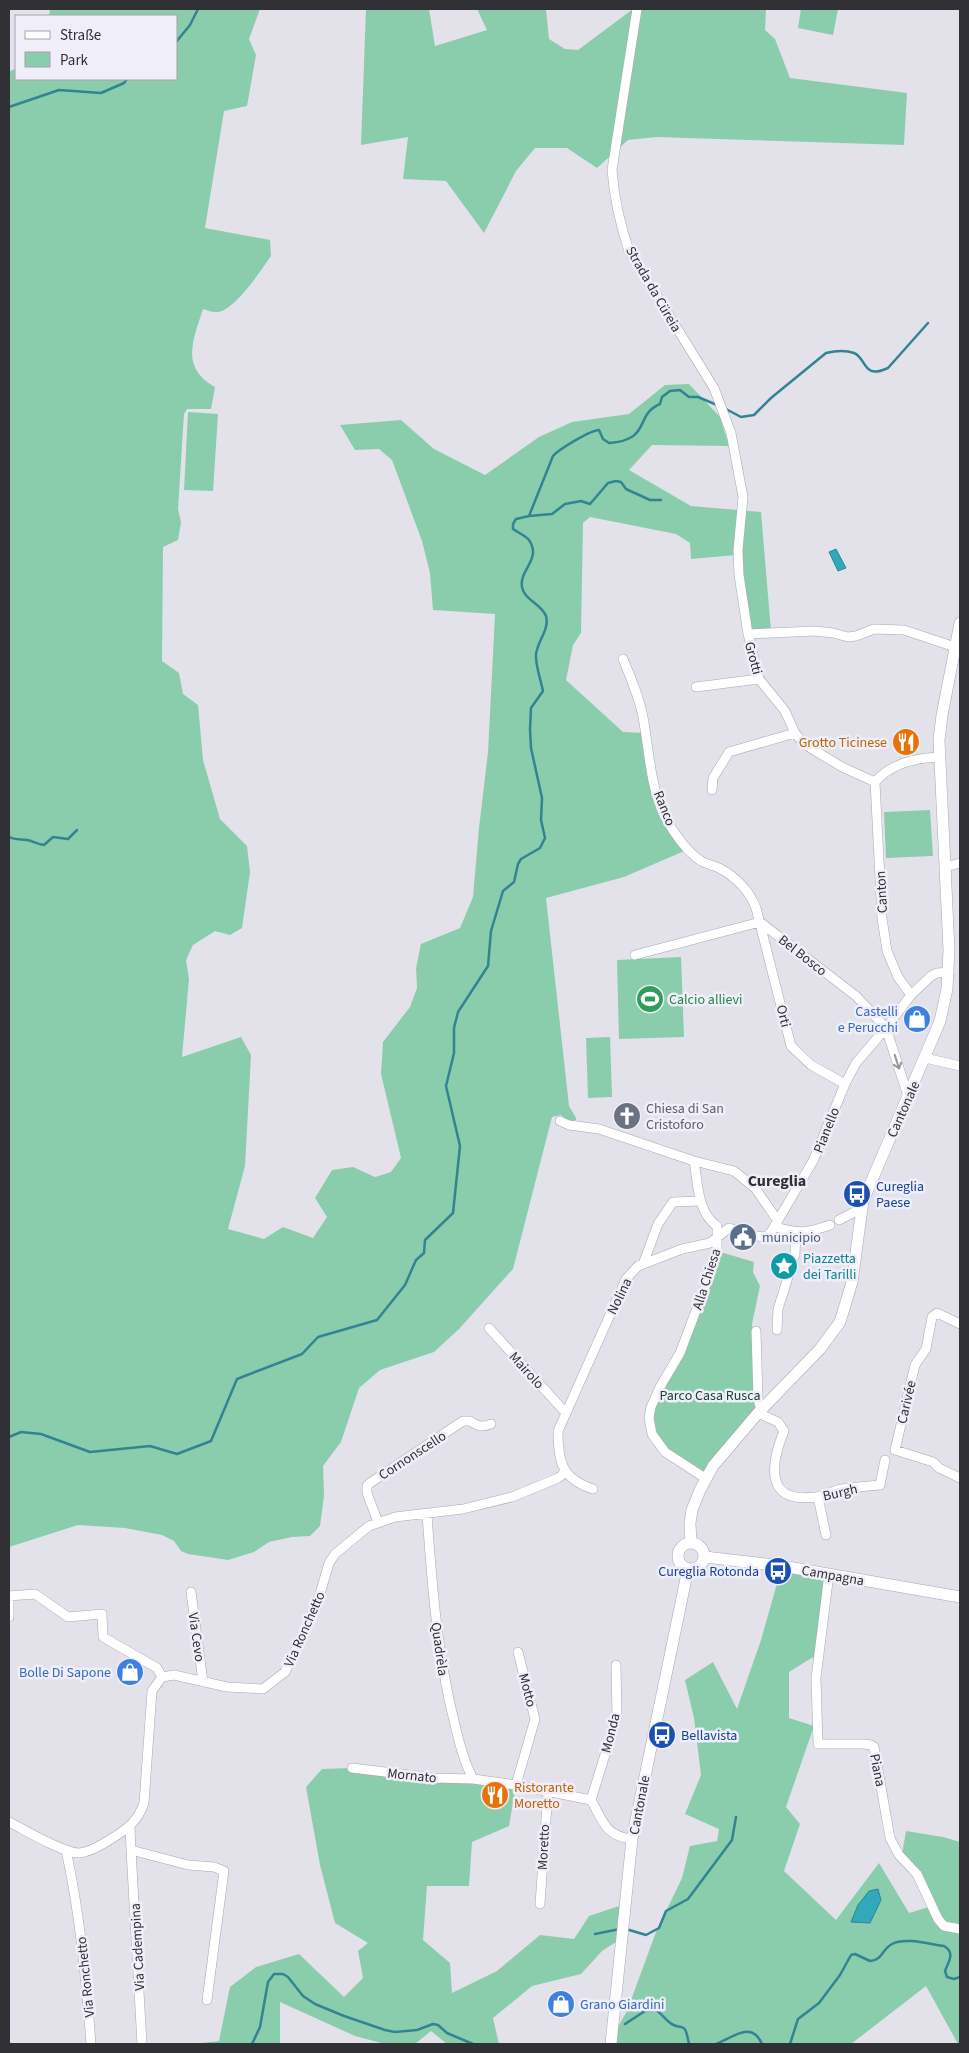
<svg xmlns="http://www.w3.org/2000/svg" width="969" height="2053" font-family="'Source Sans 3',sans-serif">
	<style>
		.green { fill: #8acdad }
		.water { fill: #32a8bb; stroke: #328492 }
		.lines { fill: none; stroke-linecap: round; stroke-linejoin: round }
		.stream { stroke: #328492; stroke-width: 2.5 }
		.minor-casing { stroke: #a8a8b1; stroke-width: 10 }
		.tertiary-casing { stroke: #a8a8b1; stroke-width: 12 }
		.minor { stroke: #fff; stroke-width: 9 }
		.tertiary { stroke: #fff; stroke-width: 11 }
		.oneway { stroke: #98989a }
		.labels { text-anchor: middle; stroke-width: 5; stroke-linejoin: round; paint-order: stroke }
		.street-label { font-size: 14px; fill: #313034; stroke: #f0eff9 }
		.food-label { font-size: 14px; fill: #c56008; stroke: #f0eff9; text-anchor: end }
		.leisure-label { font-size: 14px; fill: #27864d; stroke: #f0eff9; text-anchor: start }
		.shop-label { font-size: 14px; fill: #366cbe; stroke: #f0eff9; text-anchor: end }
		.worship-label { font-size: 14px; fill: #5b616d; stroke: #f0eff9; text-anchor: start }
		.transit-label { font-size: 14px; fill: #164399; stroke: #f0eff9; text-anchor: start }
		.service-label { font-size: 14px; fill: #4e5e75; stroke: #f0eff9; text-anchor: start }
		.culture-label { font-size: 14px; fill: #0d838f; stroke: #f0eff9; text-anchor: start }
		.park-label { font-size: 14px; fill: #154733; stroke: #f0eff9 }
		.quarter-label { font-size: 16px; font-weight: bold; fill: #313034; stroke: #f0eff9 }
	</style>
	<rect width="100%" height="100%" fill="#e3e2eb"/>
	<path class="green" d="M50,9H260L249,39L256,55L247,106L224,111L205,228L270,240L271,256C261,270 236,309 218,312C214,313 207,310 203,309C193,341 180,367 215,387L211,409H187L184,414L178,509L181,522L178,540L163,547L162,661L179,673L183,694L198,705L203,760L220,819L247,846L250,872L242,928L230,935L215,931L193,945L186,960L189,979L182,1057L241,1037L251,1055L245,1166L228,1229L264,1239L283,1227L313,1238L327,1217L315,1198L332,1170L353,1167L375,1177L391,1172L401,1158L381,1074L383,1042L410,1007L417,988L416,968L421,944L460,928L473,897L479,828L488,752L495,614L433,610L430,573L422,541L392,460L379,449L355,450L340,425L401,420L434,449L485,475L539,437L572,422L629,414L665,385L689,384L720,417L729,446L652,445L629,470L691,506L761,512L771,631L748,635L736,555L691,559L690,543L676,534L590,517L583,523L581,633L573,645L566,680L623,732L646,733L665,816L689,849L624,877L546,898L569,1106L576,1118V1120L569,1123L561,1115L552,1117L513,1269L459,1329L434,1352L380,1370L359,1388L341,1442L323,1466L324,1496L320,1526L310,1536L292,1537L269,1542L254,1552L228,1560L188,1554L181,1551L174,1541L162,1535L125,1528L78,1525L9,1547V72L16,68V79H176V16H49Z
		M366,9H429L435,46L487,30L477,9H546L549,39L565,49L578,50L633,9H766L765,30L775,39L790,78L907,93L904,145L656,137L628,140L597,168L567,148H535L516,171L484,233L446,181L403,179L408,137L361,145Z
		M801,9H838L833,35L798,28Z
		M188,412L218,414L213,491L184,490Z
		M930,810L933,856L886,858L884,812Z
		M681,957L684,1037L619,1039L617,960Z
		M610,1037L612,1097L588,1098L586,1038Z
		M717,1251L754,1262L753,1272L760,1286L752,1324L761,1410L705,1478L665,1452L649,1418L680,1353Z
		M782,1566L829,1574L818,1654L789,1672V1718L814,1726L786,1807L800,1824L784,1871L836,1920L879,1863L909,1913L932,1906L902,1854L906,1831L943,1837L960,1842V2044H958L926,1986L851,2044H608L627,2011L656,1932L682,1878L690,1846L717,1841L719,1829L685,1814L701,1775L694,1718L685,1680L713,1662L737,1709L761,1640Z
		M352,1768L516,1785L509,1826L472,1842L469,1886H427L423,1940L450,1963L452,1993L497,1971L540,1935L574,1939L589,1916L625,1904L622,1938L602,1951L581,1974L532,1986L493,2018L499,2044H447L431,2031L415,2044H385L355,2036L280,2002V2044H192L219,2041L230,1987L256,1967L299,1954L344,1997L363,1978L358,1951L368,1943L335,1923L320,1865L306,1787L322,1769Z"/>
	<path class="water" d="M836,549L846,568L838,571L829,552Z
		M878,1889L881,1900L870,1923L851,1922L858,1905L869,1891Z"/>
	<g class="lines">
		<path class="stream" d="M176,42L190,25L198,9
			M9,107L59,90L101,93L124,83L127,79
			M724,408L741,417L754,415L771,398L826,353C834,351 846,350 854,353C867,358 862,380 888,368L928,323
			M529,516L552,514L565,504L581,501L590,504L608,483L616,481L621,482L626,489L650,500H661
			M9,837C15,840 20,839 27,840C33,841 37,844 44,845L53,837L68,839L77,830
			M9,1437L21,1432L41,1434L90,1452L150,1446L177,1454L211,1441L237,1379L302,1354L318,1337L377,1320L405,1285L416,1260L424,1253L425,1240L453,1213L460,1146L446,1086L454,1053V1028L458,1012L488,966L491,931L503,891L514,882L518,864L521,859L540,848L545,838L541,820L542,798L531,748L530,730L531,708L543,691C541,681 536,667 536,657C535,643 550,631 546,616C542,604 524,600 522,587C519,570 542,559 529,540C526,536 517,532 513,529V524L516,519L529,516L553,456C559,449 591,430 599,430L603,439L609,443C652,440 634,415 660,404L662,397L670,391L680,390L689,397H698L717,405
			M626,1929L646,1935L659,1928L666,1911L688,1899L732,1840L736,1817
			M595,1934L620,1929
			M625,2024L645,2011L656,2010C661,2013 664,2018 669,2022C682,2033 684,2017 689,2044
			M9,2044H10
			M252,2044L260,2027L268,1982L274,1974H283L288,1977L303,1996L315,2004L344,2016L385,2030L395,2032L417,2030L433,2024L438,2025L447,2033L473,2044
			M716,2044C735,2036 752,2021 762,2044
			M790,2044L798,2019L819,2003L840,1975L851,1955L855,1954L870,1961C883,1960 882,1949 892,1944C905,1937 929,1944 944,1946C956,1953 948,1962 945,1971L947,1977L954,1979L960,1977"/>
		<g class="minor-casing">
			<path id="minor" d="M637,9L612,170C614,198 620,224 629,251L714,388L731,433L743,497L738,550L739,575L748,634L759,679L785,711L795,733L804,744L842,767L875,782C891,763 915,758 938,757
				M748,634L815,631L833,633L848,637L856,636L874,629L904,630L955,647
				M623,659C631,678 639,697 643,717C649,749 650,787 665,817C673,832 687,852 701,861C706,864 713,865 719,868C736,877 749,890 756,908L791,1046L811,1065L845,1084
				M696,687L759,679
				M875,782L882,918L887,951L898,977L911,995
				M712,790L713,778L729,752L795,733
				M945,867L960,863
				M635,955L760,922L856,996L886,1028L908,1096
				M925,1058L960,1066
				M560,1121L569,1125L599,1129L694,1161C698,1183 697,1212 717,1226V1251L711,1271L680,1353L660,1387L651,1407L649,1418L652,1434L665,1452L705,1478
				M694,1161L734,1171L755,1188L778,1221
				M839,1220L862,1208
				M776,1227C799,1234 808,1233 830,1225
				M643,1264L658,1224L673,1202L700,1201
				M960,1324L937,1313L932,1317L926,1349L915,1365L895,1450L933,1462L939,1468L960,1478
				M489,1328L565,1412
				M777,1330L778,1309L790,1271V1263L795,1255L796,1233
				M756,1331L758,1399L761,1410
				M758,1413L778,1422L784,1431C770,1465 765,1504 816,1497C825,1496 833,1490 842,1489C855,1487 867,1486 880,1485L885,1460
				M593,1489C562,1479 558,1462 558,1431L626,1279L638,1266L682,1249L710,1243L729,1228L756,1236L766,1237L771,1232L813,1161L845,1084L856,1063L886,1028L911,995L931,976L937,973L949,972
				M818,1497L826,1535
				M427,1515C432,1584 437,1653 454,1721C459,1741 463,1760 473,1779
				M378,1522L367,1493V1486L370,1483L463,1421H470C478,1426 482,1428 491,1424
				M829,1574L816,1678L818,1744H864L871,1745L874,1747L890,1838L899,1855L917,1874L938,1919L944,1926L960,1929
				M191,1592L203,1682
				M9,1617V1596L35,1594L68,1617L102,1614L103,1637L157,1668L162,1677
				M352,1768L434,1778L473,1779L516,1785L591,1800C603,1821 605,1836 632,1839
				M516,1785L535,1719L518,1652
				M591,1800L617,1716L616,1665
				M9,1822C25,1830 63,1853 79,1853C91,1852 105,1843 114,1837C129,1828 138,1820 144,1803L152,1691L162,1677L174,1675L227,1687L263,1689L285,1672L306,1629L320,1594L329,1563L335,1554L369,1526L395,1517L463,1509L512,1497L558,1478L562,1475L565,1470
				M130,1827L131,1850L188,1865L214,1867L224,1871L207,2000
				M66,1850C80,1914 86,1979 91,2044
				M131,1850L142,2044
				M540,1904L548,1791"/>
		</g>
		<g class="tertiary-casing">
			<path id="tertiary" d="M678 1556a13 13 0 1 1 26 0a13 13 0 1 1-26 0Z
				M691,1543L690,1523L692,1510L700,1490L713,1466L758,1413L820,1349L840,1322L852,1282L863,1201L940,1021L947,989L949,950L939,740L942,715L960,623
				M705,1557L782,1566L960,1597
				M611,2044L632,1839L688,1569"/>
		</g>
		<use href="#minor" class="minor"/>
		<use href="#tertiary" class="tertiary"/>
	</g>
	<defs><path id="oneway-shaft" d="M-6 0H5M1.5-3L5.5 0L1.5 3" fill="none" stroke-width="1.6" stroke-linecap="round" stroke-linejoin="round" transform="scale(1.25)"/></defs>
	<use class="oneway" href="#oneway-shaft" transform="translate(897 1062) rotate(72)"/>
	<defs>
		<g id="restaurant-disc" transform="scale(1.4375)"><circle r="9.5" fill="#e8710a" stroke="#f0eff9"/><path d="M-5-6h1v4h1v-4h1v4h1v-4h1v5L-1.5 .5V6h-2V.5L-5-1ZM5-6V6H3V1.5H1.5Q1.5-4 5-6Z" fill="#fff"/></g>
		<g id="stadium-disc" transform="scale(1.4375)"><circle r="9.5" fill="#2e9e5b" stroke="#f0eff9"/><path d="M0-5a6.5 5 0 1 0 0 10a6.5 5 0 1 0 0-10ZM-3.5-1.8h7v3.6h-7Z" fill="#fff"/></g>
		<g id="shop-disc" transform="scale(1.4375)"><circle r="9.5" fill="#3f7fe0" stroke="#f0eff9"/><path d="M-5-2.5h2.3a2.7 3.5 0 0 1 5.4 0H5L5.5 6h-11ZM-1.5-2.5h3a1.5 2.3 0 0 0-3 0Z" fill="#fff"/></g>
		<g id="church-disc" transform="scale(1.4375)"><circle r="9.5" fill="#6b7280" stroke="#f0eff9"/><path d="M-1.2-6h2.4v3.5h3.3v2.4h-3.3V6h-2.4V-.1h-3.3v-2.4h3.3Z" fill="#fff"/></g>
		<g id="bus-disc" transform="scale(1.4375)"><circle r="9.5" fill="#1a4fb4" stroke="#f0eff9"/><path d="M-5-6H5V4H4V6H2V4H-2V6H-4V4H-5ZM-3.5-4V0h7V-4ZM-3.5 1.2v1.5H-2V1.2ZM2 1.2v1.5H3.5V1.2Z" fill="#fff"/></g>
		<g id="civic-disc" transform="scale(1.4375)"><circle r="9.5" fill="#5c6f8a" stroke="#f0eff9"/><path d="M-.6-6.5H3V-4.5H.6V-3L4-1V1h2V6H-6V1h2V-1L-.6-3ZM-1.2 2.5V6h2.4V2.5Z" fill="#fff"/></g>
		<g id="sight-disc" transform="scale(1.4375)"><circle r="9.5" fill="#0f9aa8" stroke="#f0eff9"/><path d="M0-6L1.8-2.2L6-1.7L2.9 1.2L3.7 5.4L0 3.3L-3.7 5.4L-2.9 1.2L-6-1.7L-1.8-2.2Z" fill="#fff"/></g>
	</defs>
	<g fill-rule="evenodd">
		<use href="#restaurant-disc" x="906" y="742"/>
		<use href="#stadium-disc" x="650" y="999"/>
		<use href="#shop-disc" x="917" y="1019"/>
		<use href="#church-disc" x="627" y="1116"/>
		<use href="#bus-disc" x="857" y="1194"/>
		<use href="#civic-disc" x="743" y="1237"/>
		<use href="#sight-disc" x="784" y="1266"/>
		<use href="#bus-disc" x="778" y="1571"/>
		<use href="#shop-disc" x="130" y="1672"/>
		<use href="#bus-disc" x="662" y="1735"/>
		<use href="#restaurant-disc" x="495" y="1795"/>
		<use href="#shop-disc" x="561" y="2004"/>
	</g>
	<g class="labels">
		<g class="street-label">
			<text transform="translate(654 289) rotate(60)" y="5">Strada da Cüreia</text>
			<text transform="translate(754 658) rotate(75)" y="5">Grotti</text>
			<text transform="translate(665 808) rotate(68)" y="5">Ranco</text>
			<text transform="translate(881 892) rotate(-93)" y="5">Canton</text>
			<text transform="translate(803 955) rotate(38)" y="5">Bel Bosco</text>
			<text transform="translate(784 1016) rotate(76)" y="5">Orti</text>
			<text transform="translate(903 1109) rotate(-66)" y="5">Cantonale</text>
			<text transform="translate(826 1130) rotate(-68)" y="5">Pianello</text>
			<text transform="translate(706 1279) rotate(-72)" y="5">Alla Chiesa</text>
			<text transform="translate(619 1296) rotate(-64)" y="5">Nolina</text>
			<text transform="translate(527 1370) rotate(48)" y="5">Mairolo</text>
			<text transform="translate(906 1402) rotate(-77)" y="5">Carivée</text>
			<text transform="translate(412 1455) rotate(-33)" y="5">Cornonscello</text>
			<text transform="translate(840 1492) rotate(-13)" y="5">Burgh</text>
			<text transform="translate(833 1575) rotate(10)" y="5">Campagna</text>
			<text transform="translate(304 1629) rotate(-66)" y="5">Via Ronchetto</text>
			<text transform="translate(197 1637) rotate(82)" y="5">Via Cevo</text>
			<text transform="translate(440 1649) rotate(82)" y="5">Quadrèla</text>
			<text transform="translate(528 1690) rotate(75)" y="5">Motto</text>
			<text transform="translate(610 1733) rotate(-76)" y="5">Monda</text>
			<text transform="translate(878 1770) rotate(79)" y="5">Piana</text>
			<text transform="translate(412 1775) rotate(6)" y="5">Mornato</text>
			<text transform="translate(639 1805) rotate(-79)" y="5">Cantonale</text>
			<text transform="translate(543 1847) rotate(-87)" y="5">Moretto</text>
			<text transform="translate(137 1947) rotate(-93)" y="5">Via Cadempina</text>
			<text transform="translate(85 1977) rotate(-96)" y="5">Via Ronchetto</text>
		</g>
		<g class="food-label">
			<text x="887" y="747">Grotto Ticinese</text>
			<text x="514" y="1792" text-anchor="start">Ristorante<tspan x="514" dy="16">Moretto</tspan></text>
		</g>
		<g class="leisure-label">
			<text x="669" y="1004">Calcio allievi</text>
		</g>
		<g class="shop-label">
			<text x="898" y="1016">Castelli<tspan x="898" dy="16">e Perucchi</tspan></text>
			<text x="111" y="1677">Bolle Di Sapone</text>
			<text x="580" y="2009" text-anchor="start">Grano Giardini</text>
		</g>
		<g class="worship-label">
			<text x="646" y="1113">Chiesa di San<tspan x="646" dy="16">Cristoforo</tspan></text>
		</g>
		<g class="transit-label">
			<text x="876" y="1191">Cureglia<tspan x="876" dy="16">Paese</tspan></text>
			<text x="759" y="1576" text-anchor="end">Cureglia Rotonda</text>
			<text x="681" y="1740">Bellavista</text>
		</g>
		<g class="service-label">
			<text x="762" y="1242">municipio</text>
		</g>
		<g class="culture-label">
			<text x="803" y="1263">Piazzetta<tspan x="803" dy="16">dei Tarilli</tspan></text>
		</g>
		<g class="park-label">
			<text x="710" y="1400">Parco Casa Rusca</text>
		</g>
		<g class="quarter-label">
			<text x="777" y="1186">Cureglia</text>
		</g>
	</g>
	<rect width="969" height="2053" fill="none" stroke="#313034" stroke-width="20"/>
	<rect x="15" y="15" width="162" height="65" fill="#f0eff9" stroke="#a4a3aa"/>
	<rect x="25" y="31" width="25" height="8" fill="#ffffff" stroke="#a4a3aa"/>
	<text x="60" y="40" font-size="15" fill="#313034">Straße</text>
	<rect x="25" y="52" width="25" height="15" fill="#8acdad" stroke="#a4a3aa"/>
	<text x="60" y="65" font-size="15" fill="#313034">Park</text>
</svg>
